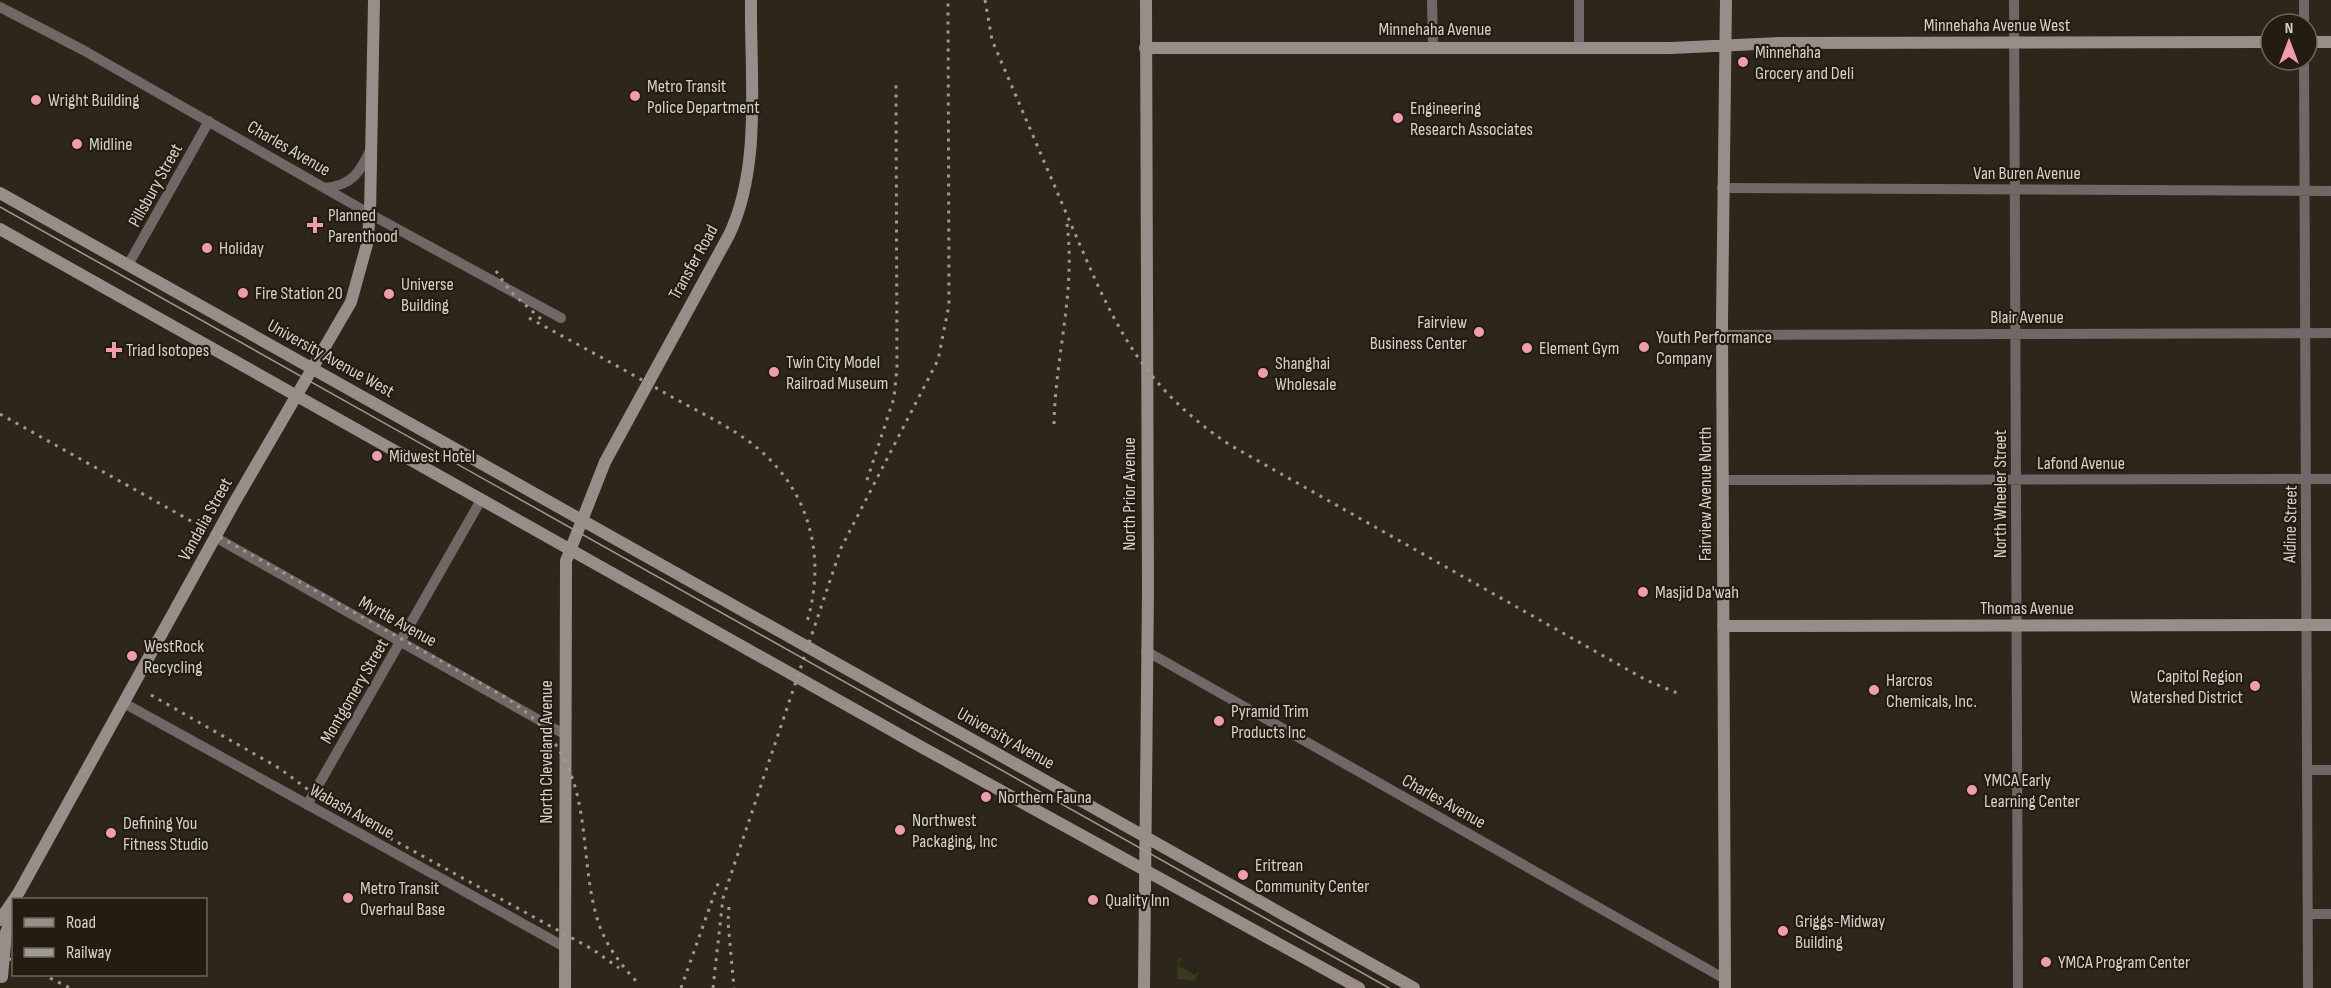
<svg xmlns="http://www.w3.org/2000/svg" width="2331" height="988" font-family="'Sofia Sans Condensed',sans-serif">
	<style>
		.grass { fill: #393a1e }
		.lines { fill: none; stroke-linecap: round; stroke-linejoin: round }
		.street { stroke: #706866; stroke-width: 10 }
		.secondary { stroke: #998d89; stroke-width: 12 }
		.tram { stroke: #9f9b92; stroke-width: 1.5 }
		.rail { stroke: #9f9b92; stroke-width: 3; stroke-dasharray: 3 6; stroke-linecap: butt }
		.secondary-bridge { stroke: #998d89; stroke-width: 12 }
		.poi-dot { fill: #f29ab0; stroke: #231d11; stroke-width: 2 }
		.labels { text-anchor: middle; stroke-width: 4.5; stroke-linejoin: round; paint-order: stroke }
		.street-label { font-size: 18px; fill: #d5d1c9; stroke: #231d11 }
		.poi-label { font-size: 18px; fill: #d5d1c9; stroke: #231d11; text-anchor: start }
	</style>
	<rect width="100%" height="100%" fill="#2c271a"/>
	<path class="grass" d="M1178,958L1181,959L1178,966L1195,975L1200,970L1194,981L1177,979Z"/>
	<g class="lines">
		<path class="street" d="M1432,0L1433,47
			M1579,0V47
			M2014,0L2018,988
			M2304,0V24
			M0,7L83,50L370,214L561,318
			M2304,60L2308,988
			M325,188C353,185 360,172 371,149
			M1722,188L2331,191
			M128,265L209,121
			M1722,335L2331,333
			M1722,480L2331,479
			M215,537L564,734
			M1146,651L1725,979
			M124,703L565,947
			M2307,770H2331
			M307,805L481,500
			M2308,914H2331"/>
		<path class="secondary" d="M2307,42H2331
			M1145,48H1671L1780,43L2271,42
			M0,193L1414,988
			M0,229L916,744L1359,988
			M1723,626L2331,625
			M0,920L19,892L234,503L351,302L367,244L370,214L374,0
			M6,933L14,909
			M565,988L566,561L605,462L729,235C762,166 750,76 751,0
			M1144,988L1148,591L1146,0
			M1725,988L1722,320L1726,0"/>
		<path class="tram" d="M0,207L1389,988"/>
		<path class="rail" d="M985,0L992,40C1016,96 1040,152 1064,208C1109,311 1132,380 1230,445L1646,680L1682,695
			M496,271L510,291L541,319
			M529,318C577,344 625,370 672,397C699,412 727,425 751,443C809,487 828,556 806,625
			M0,414L498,693C521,707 541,722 556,745C591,797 580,861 597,918C604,943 620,964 638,983
			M1054,424C1055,358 1076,291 1067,224
			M867,480L894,398L897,368L896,82
			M151,695L279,768L326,803L592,949L619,968
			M729,907L728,922L734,988
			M0,955L14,961
			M42,974L70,988
			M681,988L719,881
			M713,988L723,898L841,548L938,360L949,305L948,0"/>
		<path class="secondary-bridge" d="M2,977L6,933"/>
	</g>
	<g class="poi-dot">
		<circle cx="1743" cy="62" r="6"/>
		<circle cx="635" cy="96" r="6"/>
		<circle cx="36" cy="100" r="6"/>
		<circle cx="1398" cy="118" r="6"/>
		<circle cx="77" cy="144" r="6"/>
		<path d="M312 216h6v6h6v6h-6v6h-6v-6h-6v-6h6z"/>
		<circle cx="207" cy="248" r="6"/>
		<circle cx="243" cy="293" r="6"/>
		<circle cx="389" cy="294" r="6"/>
		<circle cx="1479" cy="332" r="6"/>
		<circle cx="1644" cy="347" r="6"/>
		<circle cx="1527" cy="348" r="6"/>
		<path d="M111 341h6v6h6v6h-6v6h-6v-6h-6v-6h6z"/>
		<circle cx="774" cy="372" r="6"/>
		<circle cx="1263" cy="373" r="6"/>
		<circle cx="377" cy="456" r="6"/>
		<circle cx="1643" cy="592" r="6"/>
		<circle cx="132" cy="656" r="6"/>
		<circle cx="2255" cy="686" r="6"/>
		<circle cx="1874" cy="690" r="6"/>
		<circle cx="1219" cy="721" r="6"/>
		<circle cx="1972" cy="790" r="6"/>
		<circle cx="986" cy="797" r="6"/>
		<circle cx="900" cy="830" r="6"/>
		<circle cx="111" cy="833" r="6"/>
		<circle cx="1243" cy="875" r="6"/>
		<circle cx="348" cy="898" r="6"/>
		<circle cx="1093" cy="900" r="6"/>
		<circle cx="1783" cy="931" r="6"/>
		<circle cx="2046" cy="962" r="6"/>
	</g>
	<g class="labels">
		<g class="street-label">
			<text x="1997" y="31">Minnehaha Avenue West</text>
			<text x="1435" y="35">Minnehaha Avenue</text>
			<text transform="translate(289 148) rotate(30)" y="6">Charles Avenue</text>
			<text x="2027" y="179">Van Buren Avenue</text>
			<text transform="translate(155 185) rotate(-61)" y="6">Pillsbury Street</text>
			<text transform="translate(693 262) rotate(-61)" y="6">Transfer Road</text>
			<text x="2027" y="323">Blair Avenue</text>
			<text transform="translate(331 358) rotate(29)" y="6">University Avenue West</text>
			<text x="2081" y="469">Lafond Avenue</text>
			<text transform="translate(1129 494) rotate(-90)" y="6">North Prior Avenue</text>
			<text transform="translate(1705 494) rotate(-90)" y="6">Fairview Avenue North</text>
			<text transform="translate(2000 494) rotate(-90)" y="6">North Wheeler Street</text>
			<text transform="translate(205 519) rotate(-61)" y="6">Vandalia Street</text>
			<text transform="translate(2290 524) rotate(-89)" y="6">Aldine Street</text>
			<text x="2027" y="614">Thomas Avenue</text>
			<text transform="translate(398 621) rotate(29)" y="6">Myrtle Avenue</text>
			<text transform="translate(354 691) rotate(-60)" y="6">Montgomery Street</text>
			<text transform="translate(1006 738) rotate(29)" y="6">University Avenue</text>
			<text transform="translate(546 752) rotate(-90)" y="6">North Cleveland Avenue</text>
			<text transform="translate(1444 801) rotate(29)" y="6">Charles Avenue</text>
			<text transform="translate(352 811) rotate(29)" y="6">Wabash Avenue</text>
		</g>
		<g class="poi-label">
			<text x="1755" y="58">Minnehaha<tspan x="1755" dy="21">Grocery and Deli</tspan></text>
			<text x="647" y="92">Metro Transit<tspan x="647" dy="21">Police Department</tspan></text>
			<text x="48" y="106">Wright Building</text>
			<text x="1410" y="114">Engineering<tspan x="1410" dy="21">Research Associates</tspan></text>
			<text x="89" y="150">Midline</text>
			<text x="328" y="221">Planned<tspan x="328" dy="21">Parenthood</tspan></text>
			<text x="219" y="254">Holiday</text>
			<text x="401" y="290">Universe<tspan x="401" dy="21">Building</tspan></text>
			<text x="255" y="299">Fire Station 20</text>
			<text x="1467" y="328" text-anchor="end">Fairview<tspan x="1467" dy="21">Business Center</tspan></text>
			<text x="1656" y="343">Youth Performance<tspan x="1656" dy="21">Company</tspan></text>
			<text x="1539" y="354">Element Gym</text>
			<text x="126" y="356">Triad Isotopes</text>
			<text x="786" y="368">Twin City Model<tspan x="786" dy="21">Railroad Museum</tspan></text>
			<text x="1275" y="369">Shanghai<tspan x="1275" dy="21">Wholesale</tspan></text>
			<text x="389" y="462">Midwest Hotel</text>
			<text x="1655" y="598">Masjid Da'wah</text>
			<text x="144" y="652">WestRock<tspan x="144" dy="21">Recycling</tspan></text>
			<text x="2243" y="682" text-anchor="end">Capitol Region<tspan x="2243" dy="21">Watershed District</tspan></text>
			<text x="1886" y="686">Harcros<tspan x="1886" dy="21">Chemicals, Inc.</tspan></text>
			<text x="1231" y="717">Pyramid Trim<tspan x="1231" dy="21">Products Inc</tspan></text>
			<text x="1984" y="786">YMCA Early<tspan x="1984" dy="21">Learning Center</tspan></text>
			<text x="998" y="803">Northern Fauna</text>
			<text x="912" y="826">Northwest<tspan x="912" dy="21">Packaging, Inc</tspan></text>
			<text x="123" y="829">Defining You<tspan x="123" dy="21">Fitness Studio</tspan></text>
			<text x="1255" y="871">Eritrean<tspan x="1255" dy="21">Community Center</tspan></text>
			<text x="360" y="894">Metro Transit<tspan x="360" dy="21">Overhaul Base</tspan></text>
			<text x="1105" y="906">Quality Inn</text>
			<text x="1795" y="927">Griggs-Midway<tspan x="1795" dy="21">Building</tspan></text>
			<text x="2058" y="968">YMCA Program Center</text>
		</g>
	</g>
	<rect x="12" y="898" width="195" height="78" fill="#231d11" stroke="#6a655b" stroke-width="1.5"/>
	<rect x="24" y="918" width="30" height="9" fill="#998d89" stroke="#6a655b" stroke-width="1.5"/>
	<text x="66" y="928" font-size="18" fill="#d5d1c9">Road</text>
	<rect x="24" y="948" width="30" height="9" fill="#9f9b92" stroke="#6a655b" stroke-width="1.5"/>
	<text x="66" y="958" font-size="18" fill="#d5d1c9">Railway</text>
	<g transform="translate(2289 42)"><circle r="28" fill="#231d11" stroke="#6a655b" stroke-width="1.5"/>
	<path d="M0-4.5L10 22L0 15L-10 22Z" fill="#f29ab0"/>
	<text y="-9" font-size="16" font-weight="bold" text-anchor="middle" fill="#d5d1c9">N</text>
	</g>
</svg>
